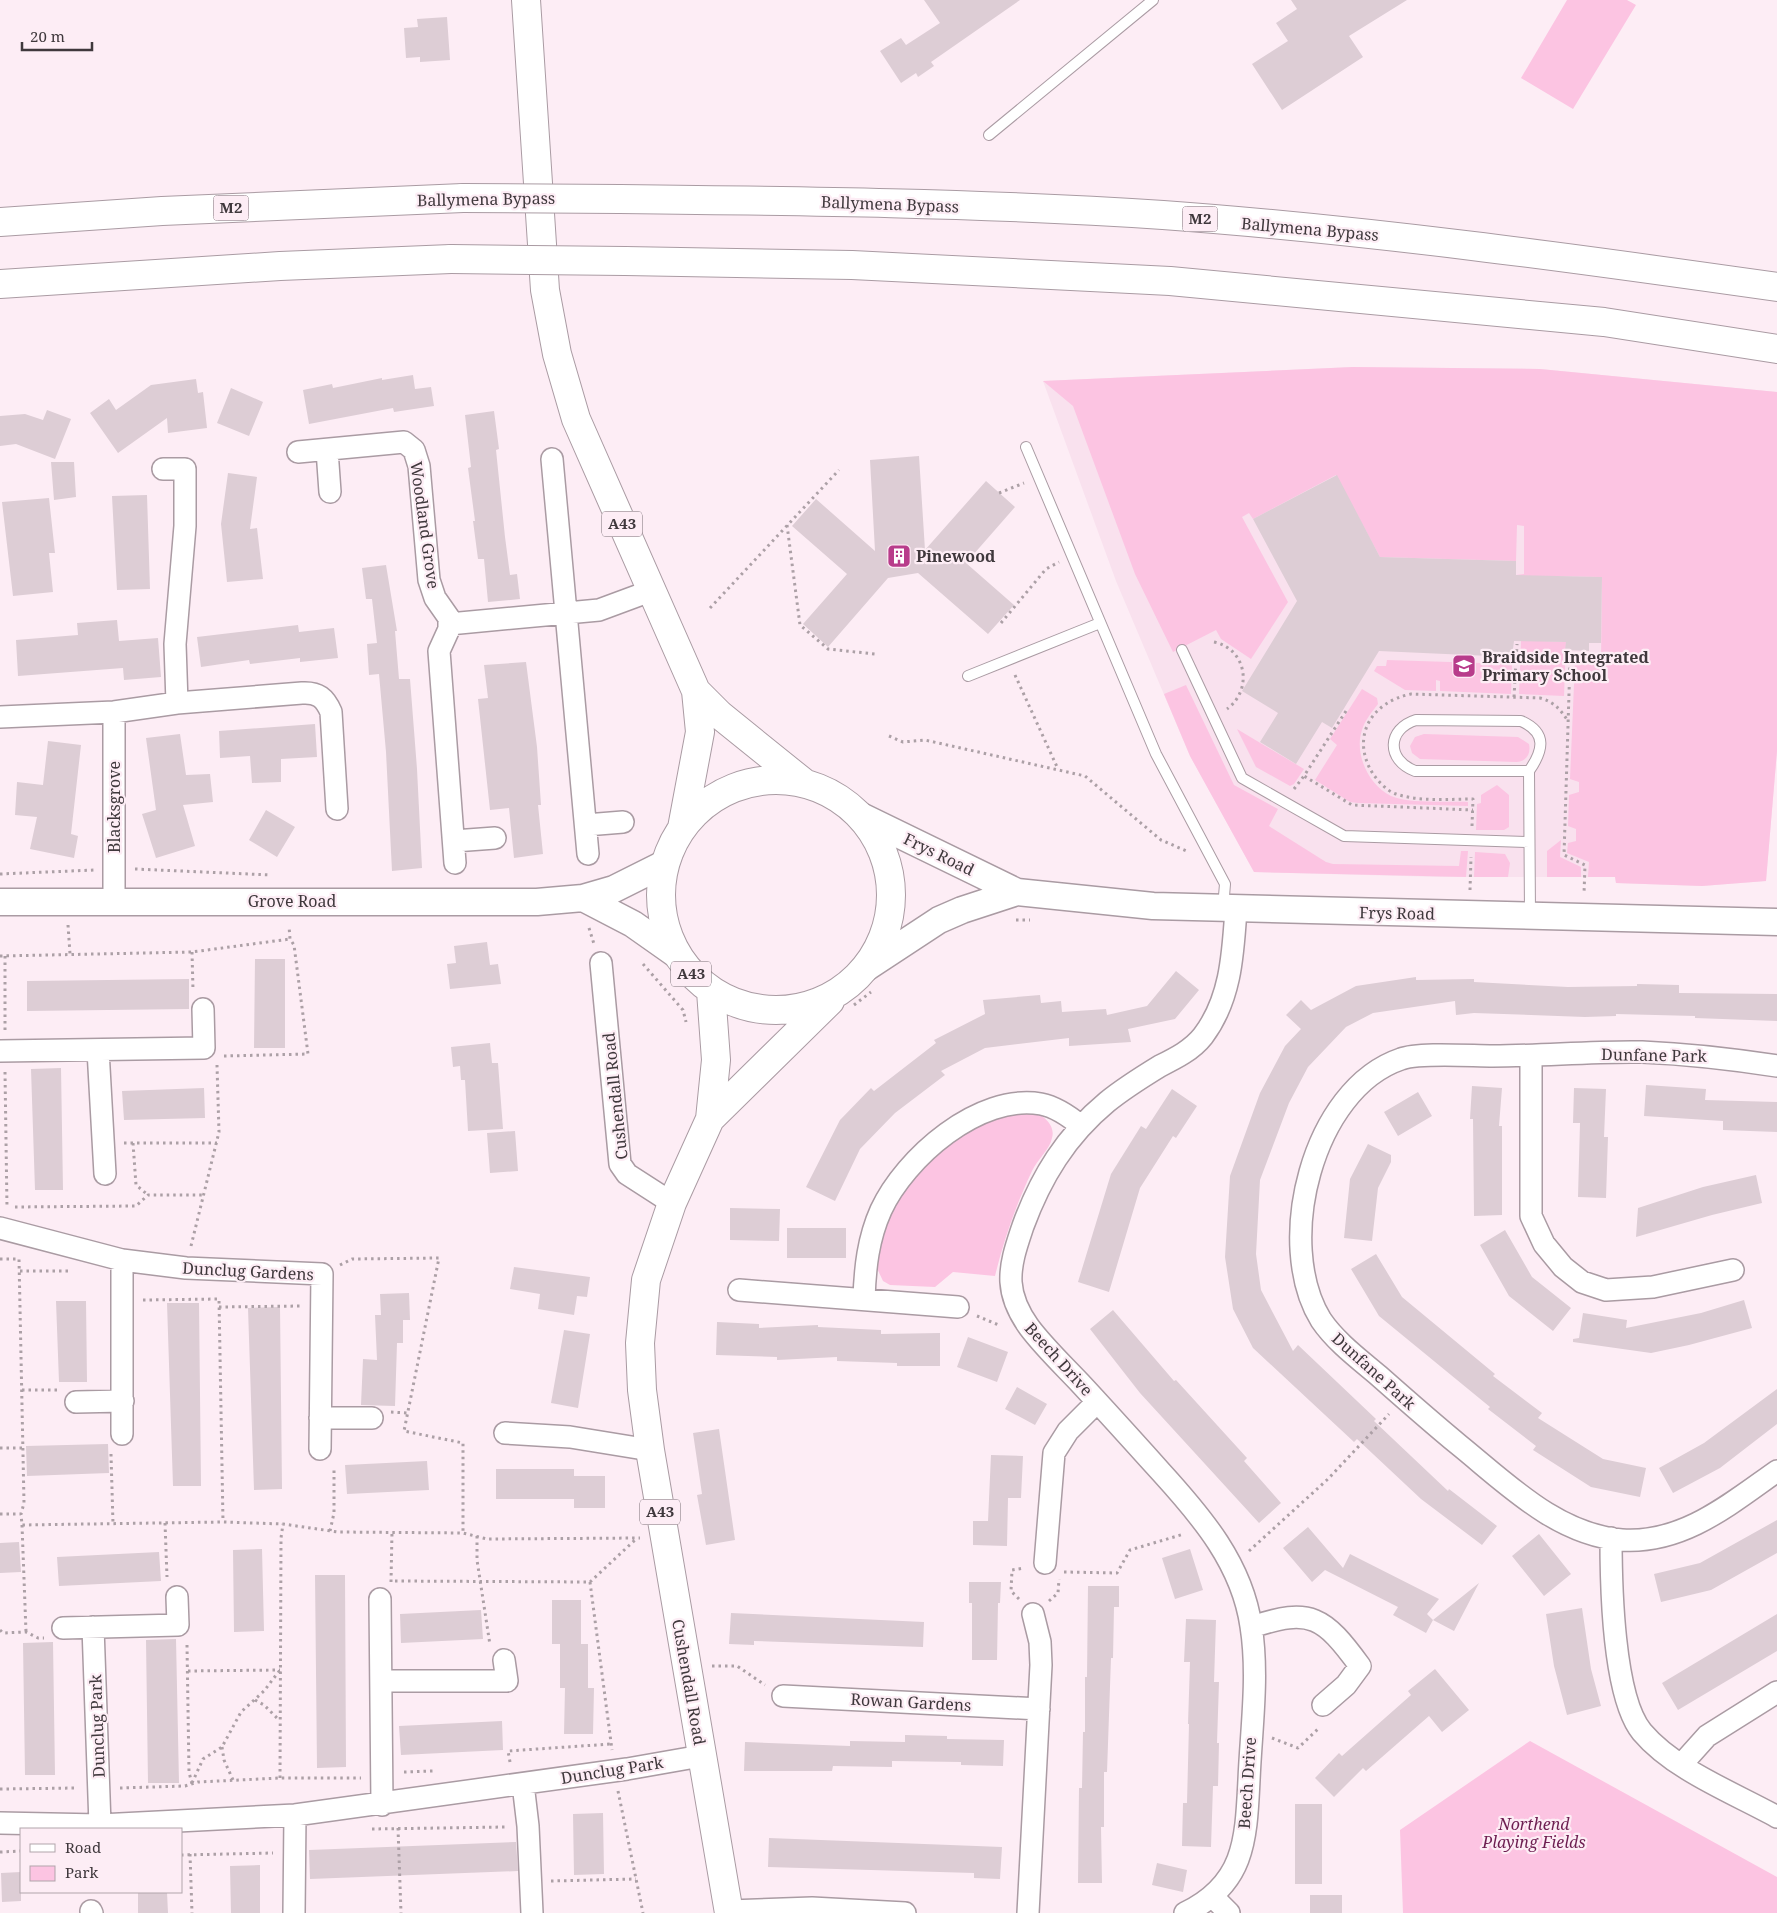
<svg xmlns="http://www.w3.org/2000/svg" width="1777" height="1913" font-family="'Noto Serif',serif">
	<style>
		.built { fill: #f9e1ee }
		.green { fill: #fcc4e2 }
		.building { fill: #ddcdd5 }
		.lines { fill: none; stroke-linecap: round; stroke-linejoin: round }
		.service-casing { stroke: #aa9ba3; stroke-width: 12 }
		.minor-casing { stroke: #aa9ba3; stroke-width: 24 }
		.tertiary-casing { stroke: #aa9ba3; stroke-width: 29 }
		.primary-casing { stroke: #aa9ba3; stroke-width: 30 }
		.motorway-casing { stroke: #aa9ba3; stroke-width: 30 }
		.path { stroke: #aca0a6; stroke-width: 3; stroke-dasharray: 2.5 4; stroke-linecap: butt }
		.service { stroke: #fff; stroke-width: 10 }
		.minor { stroke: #fff; stroke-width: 21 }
		.tertiary { stroke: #fff; stroke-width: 26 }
		.primary { stroke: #fff; stroke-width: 28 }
		.motorway { stroke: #fff; stroke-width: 28 }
		.motorway-bridge-casing { stroke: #aa9ba3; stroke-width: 30; stroke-linecap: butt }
		.motorway-bridge { stroke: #fff; stroke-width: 28 }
		.labels { text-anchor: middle; stroke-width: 4.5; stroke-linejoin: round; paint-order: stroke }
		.shield { fill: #fdedf5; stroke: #786e74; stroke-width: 1 }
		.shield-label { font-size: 15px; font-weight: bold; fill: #3f383c }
		.street-label { font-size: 16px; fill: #3f383c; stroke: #fdedf5 }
		.poi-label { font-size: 16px; font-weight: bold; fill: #3f383c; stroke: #fdedf5; text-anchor: start }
		.park-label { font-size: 16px; font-style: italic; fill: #6d1e51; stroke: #fdedf5 }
	</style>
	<rect width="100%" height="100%" fill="#fdedf5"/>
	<path class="built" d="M1353,367L1540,369L1777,392V751L1766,881L1702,886L1616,883L1615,877H1441L1254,872L1190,756L1116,581L1043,381Z"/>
	<path class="green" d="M1567,0H1627L1636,5L1573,109L1521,78Z
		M1353,367L1540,369L1777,392V751L1766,881L1702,886L1616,883L1615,877H1588L1589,862L1567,853L1568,843L1576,841V829L1568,826L1569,795L1579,792V782L1570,779L1575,661L1601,662L1602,577L1547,576L1544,641L1566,642L1564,696L1519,694L1521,641L1516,575L1524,574V526L1517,525L1516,561L1380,557L1336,475L1253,519L1249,513L1242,517L1288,602L1251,659L1221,639L1216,630L1173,652L1135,574L1073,406L1043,381Z
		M1387,660L1512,664L1511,694L1440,691V681L1436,680V691L1405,690L1374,671L1377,666H1386Z
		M1186,685L1234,785L1278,809L1269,826L1326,862L1333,864L1459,866L1461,851H1468L1466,877L1254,872L1190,756L1164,694Z
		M1362,689L1377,698L1378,704C1372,712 1365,720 1362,730C1354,753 1368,785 1391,796C1410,804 1447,801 1468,802V806L1358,803L1350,802L1315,780L1337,745L1330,739Z
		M1237,729L1304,769L1294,784L1290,786L1256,767Z
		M1424,734L1518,737L1529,744C1531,753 1527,761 1517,762L1420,759L1412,753L1410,746L1415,737Z
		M1497,785L1509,795V827L1504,830H1476L1477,804L1481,803V795Z
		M1561,840L1560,857L1581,867V877H1547V851Z
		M1475,852L1505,854L1510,863L1508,877H1474Z
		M1031,1110C1042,1115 1056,1124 1052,1138C1050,1149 1037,1160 1032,1171C1016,1205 1004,1239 995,1276L953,1272L935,1287L890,1285L883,1281L874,1262L888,1212L914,1170L981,1119Z
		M1530,1741L1777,1877V1913H1403L1400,1830Z"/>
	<path class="building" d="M924,0H1020L931,62L934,66L918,77L916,73L901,83L880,51L901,38L906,45L940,23Z
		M1291,0H1407L1349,36L1363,57L1282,110L1252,64L1288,41L1276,23L1297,9Z
		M447,17L450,60L420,62V57L406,58L404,28L418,27L417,19Z
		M413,375L415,389L431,387L434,406L394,412L393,408L309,424L303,390L332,384L333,388L382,378V380Z
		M196,379L198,393L203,392L207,428L168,433L167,418L118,453L90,413L109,399L116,410L151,385Z
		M231,388L263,402L249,436L217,423Z
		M47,410L71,419L55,459L16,444L0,446V416L25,414L43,420Z
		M494,411L499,449L496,450L505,537L510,575L517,574L520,599L488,602L484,559H478L473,521H475L468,468L471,467L465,415Z
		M919,456L925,550L986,481L1015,507L966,563L1014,605L988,634L918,573L888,578L828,647L803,624L847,574L792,526L816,499L875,551L870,460Z
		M51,462H74L76,497L54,500Z
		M228,473L257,477L250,529L257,528L263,579L227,582L221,524Z
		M1337,475L1380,557L1516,561V575L1602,577L1601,643H1589V651L1565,650L1566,642L1514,641L1512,657L1379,651L1332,728L1322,722L1296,764L1260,742L1278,713L1242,691L1297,601L1253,519Z
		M147,495L150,589L117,590L112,496Z
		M49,498L55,553H49L53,592L13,596L2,502Z
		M386,565L397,631H395L399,679H410L417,769L422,868L392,871L386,752L379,674L369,675L367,644L377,643L372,599H366L362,568Z
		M117,620L119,641L158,638L161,677L124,680L123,668L18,676L16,640L78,635L77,623Z
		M298,625L299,632L334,628L338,658L300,662V658L250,664L249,660L201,667L197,637Z
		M526,662L537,747L541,805H538L543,854L514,858L509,808L490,810L478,699L488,698L484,665Z
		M315,724L317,757L281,759V782L252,783L250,756L220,758L219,731Z
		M180,734L186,775L210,774L213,802L183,805L195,846L156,858L142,814L156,810L146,738Z
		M48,741L81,745L71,834L78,836L74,858L30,849L37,817L15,815L17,782L43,785Z
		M266,810L295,827L277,857L249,840Z
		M487,942L490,965L498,964L501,984L450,989L447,964L456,963L454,946Z
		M255,959H285V1048H254Z
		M1176,971L1199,990L1175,1019L1128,1029L1131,1042L1069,1046V1038L985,1048L941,1071L945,1075L895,1113L860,1149L835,1201L806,1187L840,1120L871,1088L874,1091L936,1043L934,1040L985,1014L983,1000L1040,995L1041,1003L1061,1001L1062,1012L1106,1009L1107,1015L1147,1006Z
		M1416,977V980L1474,979V982L1568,987L1637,986V984L1679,985V993L1777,994V1021L1695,1018V1016L1616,1014V1016L1585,1017L1474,1013L1456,1015L1455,1001L1373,1013L1346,1027L1308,1067L1289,1103L1260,1180L1256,1254L1261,1290L1293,1351L1298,1345L1376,1419L1374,1421L1448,1491L1449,1489L1497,1526L1482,1545L1421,1499L1357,1439L1354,1442L1253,1348L1233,1309L1225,1257L1230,1176L1260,1093L1285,1046L1301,1029L1286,1015L1301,1000L1311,1010L1356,986Z
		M189,979V1009L27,1011V981Z
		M490,1043L492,1063H498L503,1129L468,1131L465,1080H461L460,1066L453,1067L451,1047Z
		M61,1068L63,1190H35L31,1069Z
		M1646,1085L1706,1089L1705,1100L1777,1102V1132L1723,1130V1121L1644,1116Z
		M1472,1086L1502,1088L1499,1126H1502V1215L1474,1216L1473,1119H1470Z
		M204,1088L205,1118L124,1120L122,1091Z
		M1574,1088L1606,1089L1604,1137H1608L1606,1198L1578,1197L1580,1123H1573Z
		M1172,1089L1197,1106L1176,1138L1173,1136L1140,1188L1109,1292L1078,1282L1111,1174L1141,1126L1146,1129Z
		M1418,1092L1432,1116L1398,1136L1384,1112Z
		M515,1131L518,1171L490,1173L487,1133Z
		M1368,1144L1391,1155V1162L1378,1188L1372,1241L1344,1238L1350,1179Z
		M1756,1175L1762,1203L1712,1215L1636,1237L1638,1208L1703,1187Z
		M730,1208L780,1209L779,1241L730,1240Z
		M787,1228H846V1258H787Z
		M1505,1230L1532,1277L1571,1308L1553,1331L1509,1296L1480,1245Z
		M1376,1254L1402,1297L1495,1374L1493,1376L1542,1413L1538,1418L1603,1459L1646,1468L1640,1497L1591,1487L1533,1450L1536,1446L1488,1409L1490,1407L1379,1316L1351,1269Z
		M514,1267L590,1277L587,1297L577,1296L574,1315L538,1309L540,1294L510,1289Z
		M409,1293L410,1320H403V1343H397L395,1406L361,1405L363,1359L377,1360L375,1315H381L380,1294Z
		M1744,1300L1752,1328L1689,1345L1651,1353L1573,1342V1339L1579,1338L1583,1313L1627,1320L1626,1328L1701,1313Z
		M56,1301H86L87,1382H59Z
		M167,1303H199L201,1486H173Z
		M280,1307L282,1489L254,1490L248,1308Z
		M1113,1310L1174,1381L1176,1380L1247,1458L1244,1461L1281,1503L1259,1523L1140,1393L1090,1329Z
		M717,1322L759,1324V1328L818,1325V1327L881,1330V1334L940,1333V1366H897V1363L837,1361V1357L777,1360V1357L716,1355Z
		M564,1330L590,1334L578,1408L551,1403Z
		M968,1337L1008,1352L997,1382L957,1367Z
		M1017,1387L1047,1404L1035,1425L1005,1409Z
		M1777,1389V1424L1720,1468L1673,1493L1659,1468L1704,1443Z
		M719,1429L735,1540L706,1545L697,1495L702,1494L693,1433Z
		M108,1444L109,1473L27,1476L26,1446Z
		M991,1455L1023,1456L1021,1498H1008L1007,1546L973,1545V1521H988Z
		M427,1461L429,1490L347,1494L345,1465Z
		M496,1469H574V1476H605V1508H574V1499H496Z
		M1777,1520V1553L1711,1590L1661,1602L1654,1574L1700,1563Z
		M1308,1527L1343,1568L1350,1554L1439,1599L1427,1614L1433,1620L1479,1583L1454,1631L1433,1620L1426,1633L1393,1615L1398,1607L1325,1570L1312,1582L1283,1548Z
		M1539,1534L1571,1574L1544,1596L1512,1556Z
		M19,1542L21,1572L0,1573V1543Z
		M262,1549L264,1631L234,1632L233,1550Z
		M1190,1549L1203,1590L1175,1599L1162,1558Z
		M159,1552L161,1581L59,1586L57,1557Z
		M315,1575H345L346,1767L317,1768Z
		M969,1582H1001L1000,1603H998L997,1660H972V1603H969Z
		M1088,1586H1119V1607H1114L1113,1658H1111L1107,1772H1104V1827H1101L1102,1883H1078L1079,1788H1082L1083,1732H1085V1677H1087Z
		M552,1600H581V1644H588V1688H594L593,1734H564L565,1688H560V1644H552Z
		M1582,1608L1591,1669L1601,1706L1567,1715L1554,1666L1546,1614Z
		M481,1610L483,1639L401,1643L400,1614Z
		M731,1613L924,1622L923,1647L754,1641V1645L729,1644Z
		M1777,1614V1651L1678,1710L1662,1683Z
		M1186,1619L1216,1620L1214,1682H1219L1217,1743H1219L1218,1786H1213L1211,1847L1182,1846L1183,1803H1187L1189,1724H1188L1190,1662H1184Z
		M176,1639L179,1783H148L146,1640Z
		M53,1642L55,1775H25L23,1643Z
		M1435,1669L1469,1710L1442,1732L1429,1716L1366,1771L1363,1768L1334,1797L1315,1778L1339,1753L1342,1756L1411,1695L1408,1691Z
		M502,1721L503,1750L401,1755L399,1726Z
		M905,1735L947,1736V1739L1004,1740L1003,1766L961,1765V1762L892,1761V1767L833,1766L832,1771H744L745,1742L850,1746V1741L905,1742Z
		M1295,1804H1322V1884H1295Z
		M603,1813L604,1874L574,1875L573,1814Z
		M769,1838L1002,1847L1000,1879L974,1878V1873L768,1867Z
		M516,1842L518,1871L310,1879L309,1850Z
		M1157,1863L1187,1870L1183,1892L1152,1885Z
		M260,1865V1913H231L230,1866Z
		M21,1872V1901L2,1902L1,1873Z
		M138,1892H167L168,1913H138Z
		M1310,1895H1342V1913H1310Z"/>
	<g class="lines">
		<g class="service-casing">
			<path id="service" d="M989,135L1153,0
				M1026,447L1156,754L1225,884L1223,908
				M1182,650L1242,778L1344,836L1529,842
				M968,676L1100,623
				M1529,771H1415C1386,760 1387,729 1416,720L1521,721C1548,733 1543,751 1529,771L1530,914"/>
		</g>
		<g class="minor-casing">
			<path id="minor" d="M327,450L330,492
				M298,452L404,442L414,450L419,466L429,580L435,598L449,618V629L439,651L455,863
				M552,459L588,854
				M163,469H185V526L175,644L177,703
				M449,624L599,610L653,590
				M0,717L114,712L177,703L302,693C318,692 325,698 331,712L337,809
				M586,825L623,822
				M454,841L495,838
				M114,901V712
				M601,963L620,1164L627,1174L672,1203
				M98,1050L105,1174
				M0,1051L204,1048L203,1009
				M1531,1056V1216L1544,1244L1563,1267L1582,1282L1606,1290L1653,1287L1733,1270
				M1777,1066C1732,1059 1688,1054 1642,1052C1592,1051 1543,1056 1493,1056C1471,1056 1419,1052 1401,1059C1312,1089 1274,1244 1321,1320C1336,1342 1359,1359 1379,1376C1405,1399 1431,1422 1459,1445C1506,1483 1557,1535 1622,1540C1683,1544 1730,1504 1777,1471
				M0,1228L122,1260L186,1268L322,1274L320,1449
				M122,1260V1434
				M739,1290L958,1307
				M864,1299C865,1268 868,1239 881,1210C905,1158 979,1093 1041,1104C1056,1107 1069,1116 1081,1126
				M76,1402L123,1401
				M320,1418H372
				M505,1433L570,1437L650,1450
				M1611,1538C1611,1584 1613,1697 1642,1732C1674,1770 1734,1793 1777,1817
				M1045,1563L1054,1453L1068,1431L1097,1402
				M380,1599L382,1805
				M93,1627L100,1825
				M1252,1627C1311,1607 1324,1617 1360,1666L1346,1685L1323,1705
				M63,1628L178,1625L177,1597
				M381,1681H507L504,1660
				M783,1696L1039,1709
				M1681,1765L1707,1736L1777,1692
				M523,1784L528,1826L532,1913
				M0,1823L100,1825L295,1815L627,1769L701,1756
				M1213,1897L1229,1913
				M91,1911L92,1913
				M729,1911L812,1908L905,1913
				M294,1913L295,1815
				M1028,1913L1041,1665L1040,1642L1033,1614
				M1185,1913C1245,1884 1246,1840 1249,1780C1251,1730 1259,1676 1251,1626C1242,1564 1202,1517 1161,1472C1134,1442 1107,1412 1080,1383C1063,1365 1044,1347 1029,1327C1019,1313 1012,1299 1011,1282C1010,1263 1017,1244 1023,1226C1041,1177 1066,1136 1107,1102C1123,1089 1142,1077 1160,1066C1176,1058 1192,1050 1203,1036C1231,999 1233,954 1236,909"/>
		</g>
		<g class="tertiary-casing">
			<path id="tertiary" d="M861,816L1017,892L1153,906L1777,922
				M583,898L633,924L677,955
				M0,902H537L583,898L614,889L664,864
				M866,968L939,920L962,910L1017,892"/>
		</g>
		<g class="primary-casing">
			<path id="primary" d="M526,0L545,290L557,354L576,419L696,691L700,732L682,828
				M696,691L720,715L803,782
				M661 895a115 115 0 1 1 230 0a115 115 0 1 1-230 0Z
				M711,991L716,1060L710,1119L672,1203L646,1280L640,1343L642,1390L650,1450L729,1913
				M710,1119L830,1001"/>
		</g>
		<g class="motorway-casing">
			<path id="motorway" d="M620,199C801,201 982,203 1163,215C1369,230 1573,258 1777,287
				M0,222L162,211L463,198
				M625,261L852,265L1170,281L1604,322L1777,349
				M0,284L280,266L451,259"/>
		</g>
		<path class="path" d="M999,493L1024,483
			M787,525L800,625L828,649L875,654
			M710,608L839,470
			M1001,623L1046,569L1059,562
			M1214,642C1247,649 1253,690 1227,709
			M1570,661L1564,855L1585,865L1584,894
			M1015,675L1058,769
			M1514,697L1517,644
			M1346,711L1304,776L1352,805L1473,810
			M889,736L903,742L925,740L1085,776L1161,840L1189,852
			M1294,789L1304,776
			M1472,826L1473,799C1449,799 1420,802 1396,794C1387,791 1379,782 1373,774C1350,737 1371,702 1411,694L1540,698C1554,702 1560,709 1568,721
			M135,869L271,875
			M0,874L94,870
			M1470,890L1471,857
			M1016,920H1030
			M68,925L70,954
			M589,928L594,944
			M192,952L193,990
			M0,956L192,952L290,939
			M643,964L683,1010L686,1022
			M854,1005L871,992
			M5,1030V956
			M224,1056L308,1054L294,945L290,939L289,926
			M5,1072L7,1208
			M124,1143H217
			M133,1143L136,1185L148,1195
			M15,1207L136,1206L148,1195H204
			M191,1246L219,1132L217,1065
			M0,1259H19L24,1503L21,1514
			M340,1265L352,1259L439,1258L404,1431L463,1443V1533
			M20,1271H69
			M143,1300L219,1299L223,1522
			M219,1307L301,1306
			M977,1316L1001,1326
			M22,1390H59
			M391,1412L408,1413
			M0,1448H24
			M111,1454L113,1524
			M0,1514H21L22,1525L223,1522L283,1524L338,1532L463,1533L487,1539L640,1538
			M165,1523L167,1577
			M22,1525L26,1632
			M330,1531L334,1513V1467
			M477,1536V1560L490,1645
			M1249,1551L1328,1479L1389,1414
			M1064,1572L1117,1573L1130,1550L1184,1534
			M395,1581L590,1582L636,1539
			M391,1582L392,1532
			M590,1582L612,1750
			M1019,1599L1011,1591L1012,1570L1024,1568
			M1049,1601L1058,1593L1059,1579
			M0,1630L3,1633L26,1632L38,1638H44
			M187,1645L189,1772L192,1784
			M712,1666H737L765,1685
			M188,1671L280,1670
			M255,1700L264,1705L279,1720
			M1272,1738L1298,1748L1320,1727
			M222,1747L224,1760L233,1780
			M510,1762L508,1751L611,1744
			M404,1772L433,1771
			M280,1778L281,1538L283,1524
			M192,1783L203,1759L222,1747L241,1712L264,1691L280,1670
			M120,1788L185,1786L198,1782L280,1778H361
			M0,1789L77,1788
			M618,1791L643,1913
			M398,1828L401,1913
			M372,1829L506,1827
			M0,1852L21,1851
			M190,1854L192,1913
			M181,1855L273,1853
			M551,1881L636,1879"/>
		<use href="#service" class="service"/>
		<use href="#minor" class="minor"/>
		<use href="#tertiary" class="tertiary"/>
		<use href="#primary" class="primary"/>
		<use href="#motorway" class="motorway"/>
		<g class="motorway-bridge-casing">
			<path id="motorway-bridge" d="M463,198L620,199
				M451,259L625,261"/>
		</g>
		<use href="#motorway-bridge" class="motorway-bridge"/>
	</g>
	<defs>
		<g id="building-square" transform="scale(1.25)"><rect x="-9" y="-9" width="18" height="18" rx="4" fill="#b83c8b" stroke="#fdedf5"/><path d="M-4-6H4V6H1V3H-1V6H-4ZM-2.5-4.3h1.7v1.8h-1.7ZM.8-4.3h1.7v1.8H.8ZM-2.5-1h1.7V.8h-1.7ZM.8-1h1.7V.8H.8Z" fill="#fff"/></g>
		<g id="school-square" transform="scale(1.25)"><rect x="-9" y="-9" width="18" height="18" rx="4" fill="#b83c8b" stroke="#fdedf5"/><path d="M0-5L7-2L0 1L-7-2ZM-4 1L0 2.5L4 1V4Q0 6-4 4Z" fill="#fff"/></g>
	</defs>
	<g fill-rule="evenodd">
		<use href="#building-square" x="899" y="556"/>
		<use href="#school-square" x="1464" y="666"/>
	</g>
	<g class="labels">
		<g class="shield">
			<rect x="213.5" y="195.5" width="35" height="25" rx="4"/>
			<rect x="1182.5" y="206.5" width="35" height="25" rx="4"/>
			<rect x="602" y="511.5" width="40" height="25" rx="4"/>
			<rect x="671" y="961.5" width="40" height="25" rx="4"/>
			<rect x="640" y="1499.5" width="40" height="25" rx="4"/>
		</g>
		<g class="shield-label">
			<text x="231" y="213">M2</text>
			<text x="1200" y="224">M2</text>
			<text x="622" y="529">A43</text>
			<text x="691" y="979">A43</text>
			<text x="660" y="1517">A43</text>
		</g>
		<g class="street-label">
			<text transform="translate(486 199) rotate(-1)" y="6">Ballymena Bypass</text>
			<text transform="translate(890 204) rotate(2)" y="6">Ballymena Bypass</text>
			<text transform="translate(1310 229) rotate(5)" y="6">Ballymena Bypass</text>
			<text transform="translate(425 525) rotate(82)" y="6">Woodland Grove</text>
			<text transform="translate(114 807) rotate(-90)" y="6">Blacksgrove</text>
			<text transform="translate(939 854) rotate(26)" y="6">Frys Road</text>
			<text x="292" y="907">Grove Road</text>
			<text transform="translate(1397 913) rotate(1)" y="6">Frys Road</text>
			<text transform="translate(1654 1055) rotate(1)" y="6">Dunfane Park</text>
			<text transform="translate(615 1096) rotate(-96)" y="6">Cushendall Road</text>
			<text transform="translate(248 1271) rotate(3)" y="6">Dunclug Gardens</text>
			<text transform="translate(1059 1359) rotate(48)" y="6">Beech Drive</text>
			<text transform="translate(1374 1371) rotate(42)" y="6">Dunfane Park</text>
			<text transform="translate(689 1682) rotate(80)" y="6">Cushendall Road</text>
			<text transform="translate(911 1702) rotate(3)" y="6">Rowan Gardens</text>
			<text transform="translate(97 1726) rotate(-92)" y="6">Dunclug Park</text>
			<text transform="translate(612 1770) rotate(-9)" y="6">Dunclug Park</text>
			<text transform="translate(1247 1783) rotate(-86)" y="6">Beech Drive</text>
		</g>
		<g class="poi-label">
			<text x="916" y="562">Pinewood</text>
			<text x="1482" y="663">Braidside Integrated<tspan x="1482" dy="18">Primary School</tspan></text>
		</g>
		<g class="park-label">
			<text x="1534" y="1830">Northend<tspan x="1534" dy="18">Playing Fields</tspan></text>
		</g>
	</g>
	<rect x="20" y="1828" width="162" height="65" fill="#fdedf5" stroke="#b1a5ab"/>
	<rect x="30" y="1844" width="25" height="8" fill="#ffffff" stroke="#b1a5ab"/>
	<text x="65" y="1853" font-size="15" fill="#3f383c">Road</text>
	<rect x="30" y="1866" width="25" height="15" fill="#fcc4e2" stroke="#b1a5ab"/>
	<text x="65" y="1878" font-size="15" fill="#3f383c">Park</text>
	<path d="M22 42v8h70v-8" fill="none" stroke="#3f383c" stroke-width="2.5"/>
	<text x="30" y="42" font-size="15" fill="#3f383c" stroke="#fdedf5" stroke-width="4" paint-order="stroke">20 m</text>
</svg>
